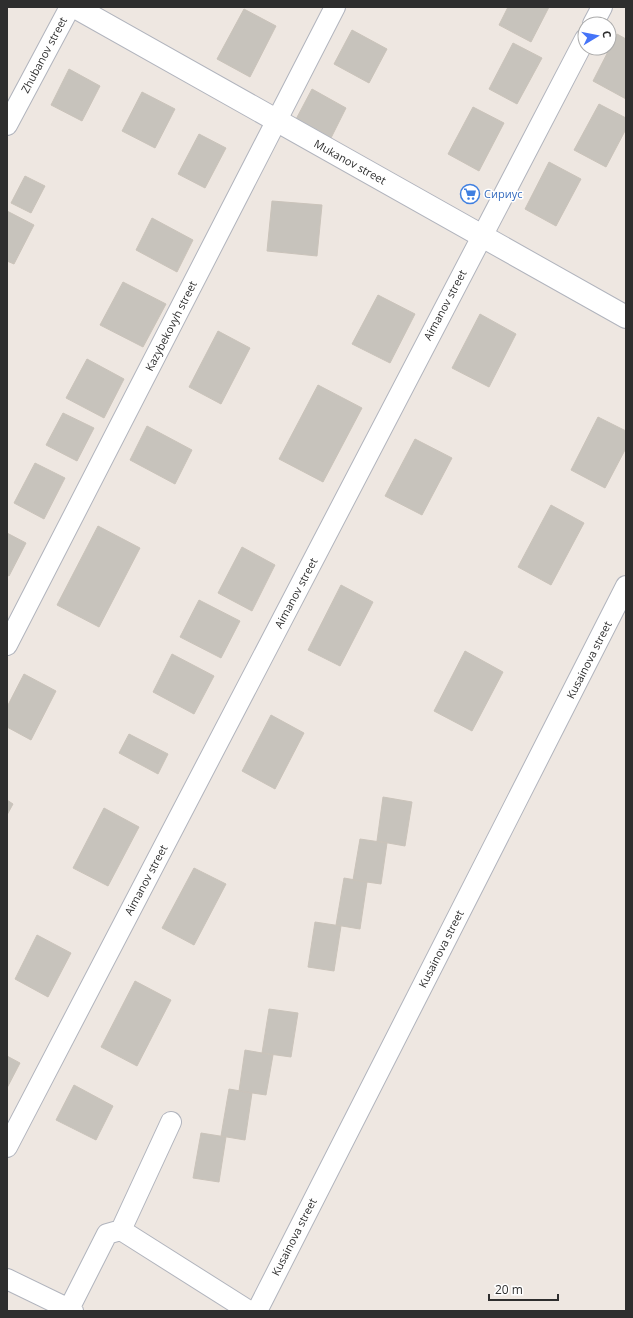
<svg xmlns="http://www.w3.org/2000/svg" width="633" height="1318" font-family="'Open Sans',sans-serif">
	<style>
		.building { fill: #c7c3bc; stroke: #cac3ba }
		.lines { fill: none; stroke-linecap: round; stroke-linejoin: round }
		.street-casing { stroke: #b1b4bd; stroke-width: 22 }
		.secondary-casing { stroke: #b1b4bd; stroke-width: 24 }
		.street { stroke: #fff; stroke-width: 20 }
		.secondary { stroke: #fff; stroke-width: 22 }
		.labels { text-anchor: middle; stroke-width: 3; stroke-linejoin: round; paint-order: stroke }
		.street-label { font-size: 11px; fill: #2e2e2e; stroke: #fff }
		.shop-label { font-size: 11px; fill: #366cbe; stroke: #fff; text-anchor: start }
	</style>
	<rect width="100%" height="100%" fill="#eee7e1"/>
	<path class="building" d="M508,7H549L531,42L499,25Z
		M244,9L276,26L250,77L217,59Z
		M352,30L387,49L369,83L334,64Z
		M617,34L626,39V99L593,81Z
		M513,43L542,58L517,104L489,89Z
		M69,69L100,86L82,121L51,105Z
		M312,89L346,108L329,142L294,123Z
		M142,92L175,109L155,148L122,131Z
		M599,104L626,118V129L606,167L574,150Z
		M473,107L504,123L479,171L448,154Z
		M199,134L226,148L205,188L178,174Z
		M549,162L581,179L556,226L525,209Z
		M25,176L45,186L31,213L11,203Z
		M272,201L322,205L317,256L267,251Z
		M7,211L34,225L14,264L7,261Z
		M152,218L193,240L177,272L136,250Z
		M123,282L166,304L143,347L100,325Z
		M378,295L415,314L390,363L352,344Z
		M480,314L516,334L489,387L452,368Z
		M218,331L250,348L221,404L189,387Z
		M87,359L124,379L104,418L66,398Z
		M318,385L362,408L323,482L279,459Z
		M63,413L94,428L77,461L46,445Z
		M598,417L626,431V448L605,488L571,470Z
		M147,426L192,450L175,484L130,460Z
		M415,439L452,458L422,515L385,496Z
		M35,463L65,478L44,519L14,503Z
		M551,505L584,523L551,585L518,567Z
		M98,526L140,548L99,627L57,605Z
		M7,533L26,543L9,576L7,575Z
		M242,547L275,565L252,611L218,593Z
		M341,585L373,602L340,666L308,650Z
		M199,600L240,621L221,658L180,637Z
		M465,651L503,672L472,731L434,711Z
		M172,654L214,676L194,714L153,692Z
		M24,674L56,691L31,740L7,727V707Z
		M271,715L304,733L275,789L242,771Z
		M129,734L168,754L158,774L119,753Z
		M383,797L412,802L405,846L377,841Z
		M7,800L13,804L7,815Z
		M104,808L139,827L108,886L73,868Z
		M360,839L387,843L381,884L353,880Z
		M194,868L226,884L194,945L162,928Z
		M344,878L367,882L360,929L336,925Z
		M315,922L341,926L334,971L308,967Z
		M37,935L71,953L48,997L15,979Z
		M135,981L171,1000L137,1066L101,1047Z
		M269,1009L298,1013L291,1057L262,1053Z
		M245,1050L273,1055L266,1095L239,1091Z
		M7,1056L20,1063L7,1088Z
		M74,1085L113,1106L96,1140L56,1120Z
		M229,1089L252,1093L245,1140L221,1136Z
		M201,1133L226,1137L219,1182L193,1178Z"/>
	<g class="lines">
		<g class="street-casing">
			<path id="street" d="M593,24L602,7
				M7,125L70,7
				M7,645L335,7
				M7,1147L585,39
				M121,1230L171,1122
				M7,1279L73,1311
				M69,1309L107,1234L121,1230L249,1311
				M257,1311L626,586"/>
		</g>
		<g class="secondary-casing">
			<path id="secondary" d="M75,7L626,317"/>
		</g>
		<use href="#street" class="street"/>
		<use href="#secondary" class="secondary"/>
	</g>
	<defs>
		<g id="supermarket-ring" transform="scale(1)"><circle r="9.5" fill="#fff" stroke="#3f7fe0" stroke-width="1.5"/><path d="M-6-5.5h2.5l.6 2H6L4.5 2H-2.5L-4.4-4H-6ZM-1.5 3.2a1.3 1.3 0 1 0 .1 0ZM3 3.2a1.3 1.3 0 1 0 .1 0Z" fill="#3f7fe0"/></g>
	</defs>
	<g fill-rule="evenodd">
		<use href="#supermarket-ring" x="470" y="194"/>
	</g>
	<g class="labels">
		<g class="street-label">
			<text transform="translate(44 55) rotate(-62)" y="4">Zhubanov street</text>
			<text transform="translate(350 162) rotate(29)" y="4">Mukanov street</text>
			<text transform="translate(445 305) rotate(-62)" y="4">Aimanov street</text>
			<text transform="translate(171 326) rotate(-63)" y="4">Kazybekovyh street</text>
			<text transform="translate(296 593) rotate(-62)" y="4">Aimanov street</text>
			<text transform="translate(589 660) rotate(-63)" y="4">Kusainova street</text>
			<text transform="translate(146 880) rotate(-62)" y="4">Aimanov street</text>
			<text transform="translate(441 949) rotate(-63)" y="4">Kusainova street</text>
			<text transform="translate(294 1237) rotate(-63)" y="4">Kusainova street</text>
		</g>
		<g class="shop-label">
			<text x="484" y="198">Сириус</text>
		</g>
	</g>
	<rect width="633" height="1318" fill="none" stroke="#2e2e2e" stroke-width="16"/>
	<g transform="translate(597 36) rotate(80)"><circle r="19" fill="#ffffff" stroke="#ababab"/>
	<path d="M0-3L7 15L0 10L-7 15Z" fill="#4574f8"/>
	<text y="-6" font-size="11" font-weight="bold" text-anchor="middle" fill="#2e2e2e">С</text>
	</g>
	<path d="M489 1294v6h69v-6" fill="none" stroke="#2e2e2e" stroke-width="2"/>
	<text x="495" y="1294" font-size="12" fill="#2e2e2e" stroke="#ffffff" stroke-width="3" paint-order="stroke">20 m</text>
</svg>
